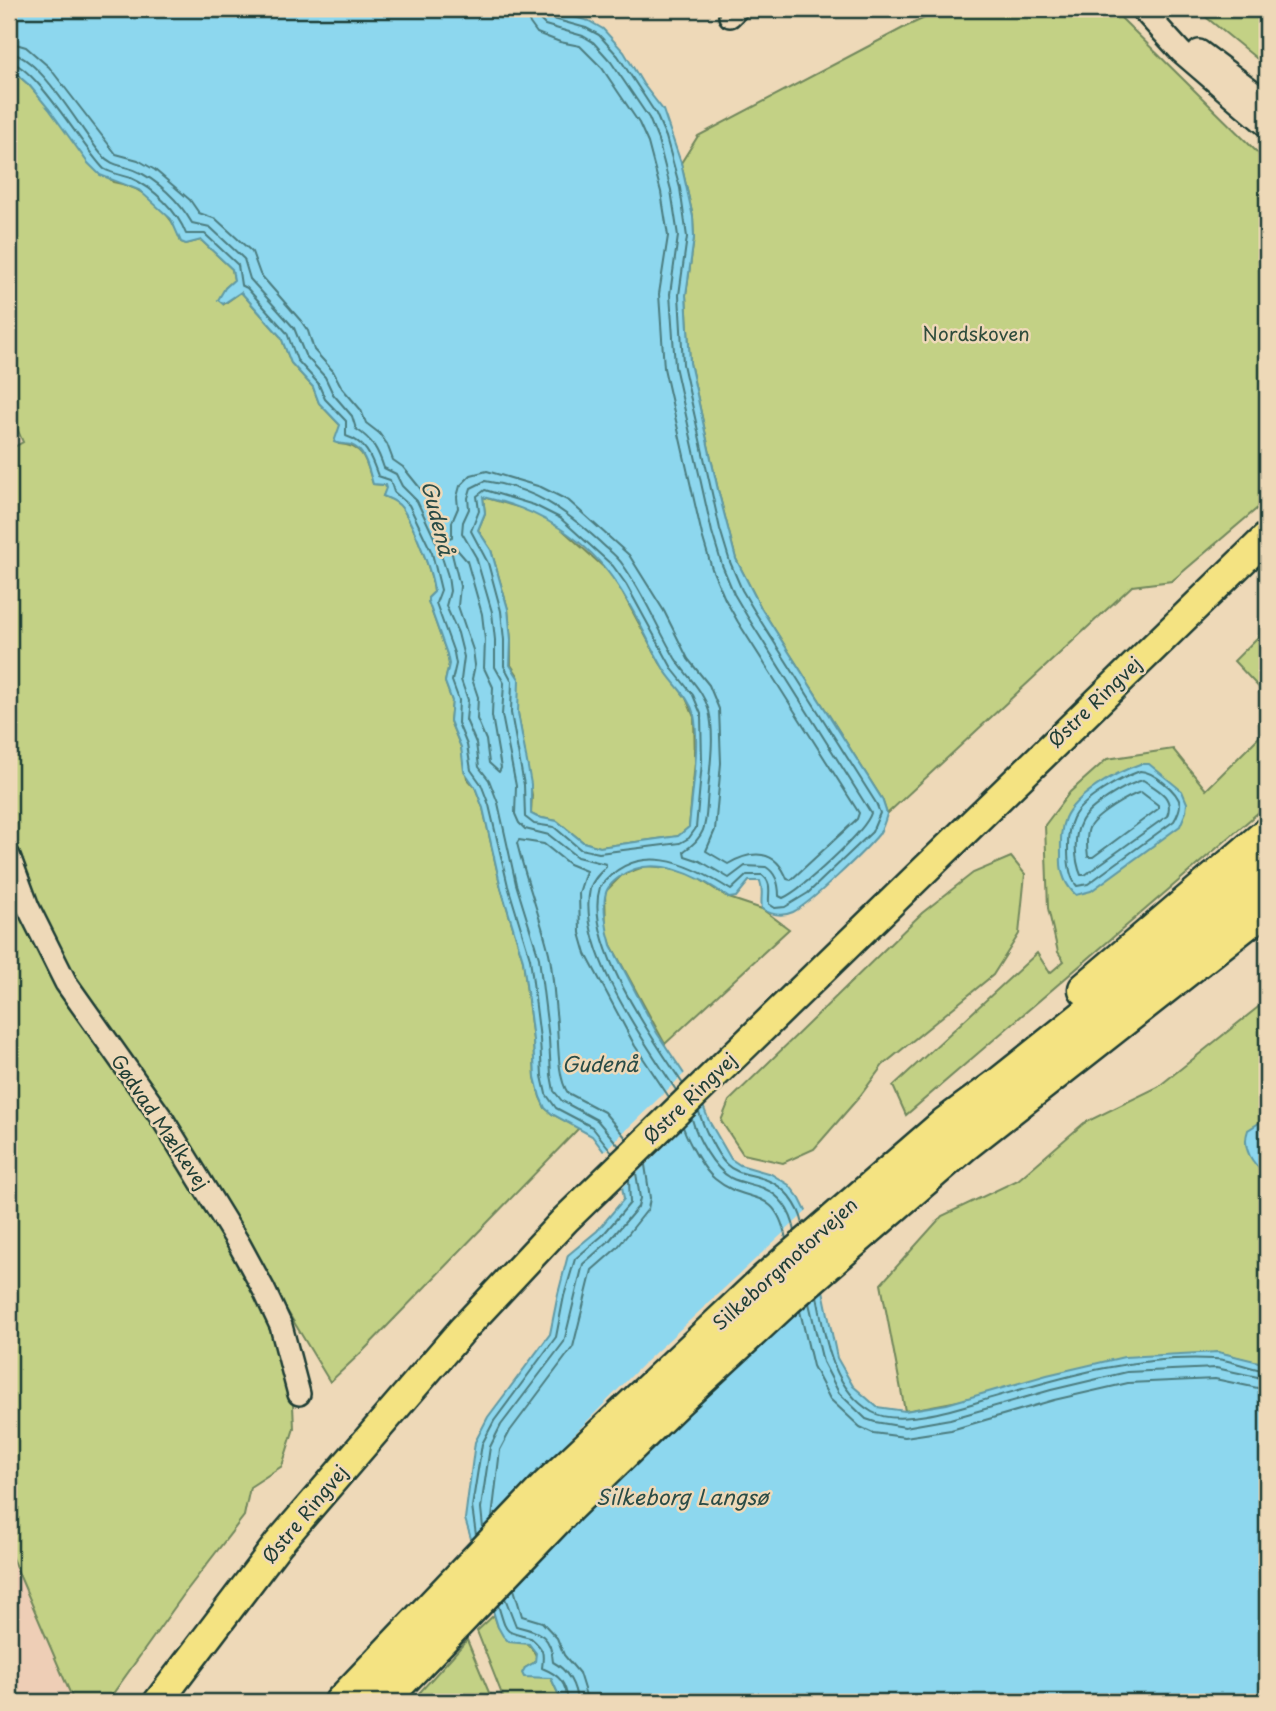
<svg xmlns="http://www.w3.org/2000/svg" width="1276" height="1711" font-family="'Playpen Sans',sans-serif">
	<style>
		.built { fill: #eeceb6 }
		.green { fill: #c3d185; stroke: #71875c; stroke-width: 2 }
		.water { fill: #8dd7ee; stroke: #6199a4; stroke-width: 2; fill-rule: evenodd }
		.pier { fill: #eed9b8 }
		.lines { fill: none; stroke-linecap: round; stroke-linejoin: round }
		.shore { stroke: #4b7b7e; stroke-width: 2 }
		.minor-casing { stroke: #1f3d34; stroke-width: 26 }
		.major-casing { stroke: #1f3d34; stroke-width: 33 }
		.highway-casing { stroke: #1f3d34; stroke-width: 37 }
		.minor { stroke: #eed9b8; stroke-width: 21 }
		.major { stroke: #f4e382; stroke-width: 28 }
		.highway { stroke: #f4e382; stroke-width: 32 }
		.labels { text-anchor: middle; stroke-width: 5; stroke-linejoin: round; paint-order: stroke }
		.park-label { font-size: 19px; fill: #2f4c3c; stroke: #eed9b8 }
		.street-label { font-size: 19px; fill: #1f3d34; stroke: #eed9b8 }
		.water-label { font-size: 21px; font-style: italic; fill: #2a4c47; stroke: #eed9b8 }
	</style>
	<rect width="100%" height="100%" fill="#eed9b8"/>
	<filter id="ink" filterUnits="userSpaceOnUse"><feTurbulence type="fractalNoise" baseFrequency=".0143" numOctaves="2"/><feDisplacementMap in="SourceGraphic" scale="14" xChannelSelector="R" yChannelSelector="G"/><feConvolveMatrix kernelMatrix="1 2 1 2 8 2 1 2 1" color-interpolation-filters="sRGB"/></filter>
	<g filter="url(#ink)">
		<path class="built" d="M9,1551L74,1702H9Z"/>
		<path class="green" d="M944,9H1112L1267,162V500L1172,581L1132,586L887,814L882,799L761,608L736,559L718,490L690,363L686,295L694,238L693,217L681,163L698,136L905,27Z
			M1196,9H1267V67Z
			M9,67L30,86L113,182C143,186 173,213 181,242L186,244L201,240L232,269L234,280L225,288L224,304L241,292L281,337L291,363L313,387L319,403L340,425L339,444C366,446 366,462 373,484L385,485L387,488L383,496C391,499 398,501 402,508C413,524 433,573 434,592L428,598V601L447,654L449,664L445,682L452,701L450,721L461,747L467,778L475,787L483,808L501,888L523,960L533,1040L535,1077L540,1097L545,1108L552,1114L579,1128L364,1350L330,1382L147,1078L105,1030L66,970L25,884L9,832V450L23,442L9,411Z
			M483,497L532,511L556,524L608,571L620,588L660,663L686,698L694,717L695,762L689,827L679,836L600,847L583,842L557,821L537,817L531,814L532,795L518,713L517,674L511,665V640L508,609L491,550L478,530L485,513Z
			M1267,628V696L1234,661Z
			M1267,729V805L906,1115L893,1086L1037,953L1050,973L1064,961L1058,952L1048,908L1045,825L1070,792L1107,759L1173,749L1206,790Z
			M1011,857L1025,874L1019,934L993,975L883,1065L860,1096L814,1149L783,1163L743,1154L721,1121L729,1101L922,913L973,873Z
			M646,866L672,868L693,875L729,898L762,909L789,929L665,1044L611,945L606,929L605,892L622,875Z
			M13,895L66,1004L107,1054L196,1189L243,1270L281,1353L293,1405L294,1428L282,1466L250,1487L244,1516L187,1590L107,1702H74L9,1551V897Z
			M1267,1000V1118L1262,1120L1260,1169L1267,1176V1365L1218,1352L905,1411L881,1284L942,1216L1018,1180L1084,1123L1158,1087Z
			M494,1615L498,1627C513,1635 531,1641 537,1658L535,1662L525,1668L539,1677L551,1678L562,1702H495L503,1697L477,1631Z
			M467,1640L493,1702H411Z"/>
		<path class="water" d="M9,9H544L589,21L603,29L624,52L643,84L663,110L681,163L693,217L694,238L686,295L690,363L718,490L736,559L761,608L882,799L887,814C885,821 883,828 879,834C866,850 811,903 793,912C782,917 772,915 762,909C760,898 764,891 760,881H749L736,897L729,898C700,876 652,851 618,878C614,881 609,886 607,890C601,902 607,932 611,945L657,1033L700,1098L709,1121L731,1159L740,1165L771,1174L789,1185L800,1199L807,1213L837,1358L853,1386L877,1407L905,1411L947,1404L1047,1375L1124,1357L1218,1352L1267,1364V1702H562L551,1678L524,1677L522,1673L525,1668L535,1662L536,1653L529,1644L509,1642L503,1636L498,1627L465,1519L475,1442L488,1417L550,1334L558,1294L568,1255L597,1231L624,1199L620,1173L592,1136L552,1114L545,1108L540,1097L535,1077L533,1040L523,960L501,888L483,808L475,787L464,771L461,747L450,721L452,701L445,682L449,664L447,654L428,601V598L434,592C433,573 413,524 402,508C397,501 390,499 383,496L386,488L385,485L373,484C369,472 366,450 351,445C345,443 340,445 334,442L340,425L319,403L313,387L291,363L281,337L241,292L223,304L218,300L225,288L234,280L232,269L201,240L186,244L181,242L171,219L139,190L100,175L88,163L49,109L30,86L9,67ZM483,497C538,509 587,538 618,586C635,611 647,640 662,666C671,683 689,695 694,715C700,745 692,795 689,827L678,836L600,847L583,842L557,821L537,817L531,814V784L518,713L519,679L510,665L511,640L508,609L491,550L478,530L485,513Z
			M1140,764H1149L1182,791L1187,803L1186,812L1180,826L1091,891L1076,895C1065,885 1060,871 1061,856C1061,843 1060,830 1065,818C1075,795 1117,772 1140,764Z
			M1267,1118V1176C1253,1164 1241,1149 1248,1130Z"/>
		<path class="pier" d="M687,1071L707,1104L619,1191L617,1175L601,1154Z
			M809,1209L818,1250L477,1573L468,1543L643,1364Z"/>
		<g class="lines">
			<path class="shore" d="M537,9L538,18L545,25L583,36L593,42L611,62L649,118L658,140L671,190L678,236L670,294L675,366L712,532L722,565L734,594L747,616L871,813C866,831 801,890 783,898L779,896C779,885 776,873 766,867L745,866L729,878L700,861L685,856L684,851C710,834 705,819 708,791C710,766 715,736 709,711C703,689 686,676 675,658C657,627 644,594 623,565C617,556 608,550 600,542C565,510 534,488 485,481L471,488L468,498L469,509L463,522L462,533L476,557L492,612L495,640V667L504,683L502,715L516,786L515,814L519,823L525,829L549,835L577,857L606,864V867C600,873 592,880 590,889C577,949 644,1041 676,1090
				M546,9V14L550,18L586,28L599,35L618,56L656,114L666,137L680,188L687,237L679,295L683,364L720,529L730,562L742,590L755,612L876,803L880,813L872,832L808,893L785,907L775,908L769,904C768,893 773,883 762,875H747L731,890C689,863 637,839 600,887C583,942 653,1039 683,1084
				M9,42L26,47L49,67L116,154L138,160L155,170L190,200L199,213L216,219L252,252L260,274L301,321L308,331L314,350L333,371L342,388L361,410L366,423L379,433L387,444L393,460L403,467L424,493L446,539L452,537V522L458,508L457,497L460,486L471,475L487,471L541,487L569,501L629,555L664,611L688,659L709,685L719,709L721,763L715,830L706,851L728,864C752,850 776,849 787,879L791,880L857,819L859,813L738,622L725,599L712,569L702,535L664,368L659,294L668,236L661,192L648,143L639,123L602,68L580,46L560,42L537,33L529,22L526,9
				M9,53C39,54 81,131 101,154C113,167 119,164 134,170C157,179 180,202 192,223L210,227L244,259L250,279L294,328L305,355L325,377L333,394L352,416L356,429C373,440 378,450 384,468L396,474L402,486L417,501L439,548L448,576L450,591L446,606L458,633L464,657L461,680L468,700L466,720L476,743L479,767L489,780L498,803L516,884L539,958L549,1039L551,1075L554,1091L562,1101L597,1120L619,1146
				M9,62C35,65 83,148 104,169C113,174 122,175 131,178C154,188 178,212 186,234H205L238,265L241,285L247,288L287,333L297,360L318,383L325,399L346,421V436C367,443 371,457 378,476L390,480L394,492L409,505L432,553L441,590L436,603L454,653L456,664L452,681L459,700L458,723L467,745L471,770L481,784L489,805L508,886L530,958L540,1039L542,1076L546,1094L556,1108L592,1127L612,1152
				M485,490L534,505L560,518L613,566L626,584L673,670L693,695L701,714L702,762L696,828L689,838L680,843L599,853L580,849L554,827L534,824L525,817L524,785L511,713L512,681L504,666V640L501,611L488,563L471,531L479,511L477,496Z
				M454,546L467,561L482,614L485,640L484,668L493,687L492,716L501,768L499,772L489,763L486,740L477,719L478,697L472,679L475,665L473,650L458,606L460,586L451,550Z
				M1140,771C1152,771 1178,791 1180,804C1180,810 1177,816 1174,821L1088,884L1077,886C1069,877 1068,862 1068,850C1068,839 1068,828 1073,818C1082,799 1121,778 1140,771Z
				M1143,780C1157,789 1175,797 1167,816L1085,875H1081C1075,861 1073,837 1081,822C1088,807 1127,784 1143,780Z
				M1141,792L1158,805V809L1093,857H1088C1087,849 1086,836 1089,828C1095,816 1128,796 1141,792Z
				M699,1112C703,1126 716,1154 726,1164C737,1175 753,1174 767,1180C785,1187 799,1205 803,1224
				M692,1119C697,1138 713,1168 731,1178C741,1183 753,1184 763,1188C782,1196 791,1212 795,1231
				M683,1127C688,1141 703,1170 715,1179C747,1206 775,1184 786,1239
				M626,1138L604,1112L568,1093C556,1077 559,1034 556,1013C554,993 553,972 549,953C540,916 526,880 517,843L519,840L544,844L569,864L586,871L579,893L580,933L586,954L635,1046L669,1097
				M817,1296C825,1338 832,1389 872,1412C898,1427 955,1409 981,1401C1057,1379 1135,1354 1215,1359C1233,1360 1250,1369 1267,1371
				M809,1303L823,1362L839,1393L866,1419L875,1422L905,1427L950,1419L1051,1390L1127,1372L1216,1368L1267,1379
				M800,1311L813,1366L830,1399L860,1427L873,1433L905,1437L951,1430L1054,1400L1128,1383L1215,1379L1267,1390
				M492,1518L500,1450L510,1431L573,1347L592,1270L617,1248L648,1209L650,1198L645,1165
				M483,1528L481,1508L490,1447L501,1425L564,1342L583,1264L609,1241L638,1207L640,1198L636,1173
				M476,1535L472,1507L482,1444L494,1421L556,1337L564,1296L575,1259L602,1236L630,1203L629,1180
				M514,1589L522,1616L542,1622L557,1638L564,1655L579,1673L588,1702
				M505,1598L516,1626C539,1632 551,1634 553,1662C568,1670 576,1686 577,1702
				M498,1605C507,1633 503,1632 531,1638C544,1649 544,1653 542,1668C559,1675 566,1682 568,1702"/>
			<g class="minor-casing">
				<path id="minor" d="M1142,9L1181,52L1267,126
					M730,16L737,9
					M1199,51L1267,102
					M9,856L28,907L66,983L163,1120L239,1244L264,1290L281,1326L299,1394"/>
			</g>
			<g class="major-casing">
				<path id="major" d="M158,1702L278,1544L464,1328L565,1220L1267,537"/>
			</g>
			<g class="highway-casing">
				<path id="highway" d="M1085,989L1267,834
					M341,1702L546,1487L766,1279L945,1124L998,1085L1267,870
					M381,1702L569,1506L677,1401L787,1299L963,1146L1267,907"/>
			</g>
			<use href="#minor" class="minor"/>
			<use href="#major" class="major"/>
			<use href="#highway" class="highway"/>
		</g>
	</g>
	<g class="labels">
		<g class="park-label">
			<text x="976" y="341">Nordskoven</text>
		</g>
		<g class="street-label">
			<text transform="translate(1095 702) rotate(-44)" y="7">Østre Ringvej</text>
			<text transform="translate(690 1098) rotate(-44)" y="7">Østre Ringvej</text>
			<text transform="translate(160 1122) rotate(56)" y="7">Gødvad Mælkevej</text>
			<text transform="translate(785 1264) rotate(-42)" y="7">Silkeborgmotorvejen</text>
			<text transform="translate(305 1514) rotate(-50)" y="7">Østre Ringvej</text>
		</g>
		<g class="water-label">
			<text transform="translate(437 518) rotate(76)" y="7">Gudenå</text>
			<text x="600" y="1072">Gudenå</text>
			<text x="682" y="1505">Silkeborg Langsø</text>
		</g>
	</g>
	<rect width="1276" height="1711" fill="none" stroke="#eed9b8" stroke-width="35"/>
	<rect x="18" y="18" width="1241" height="1676" fill="none" stroke="#1f3d34" stroke-width="2.5" filter="url(#ink)"/>
</svg>
